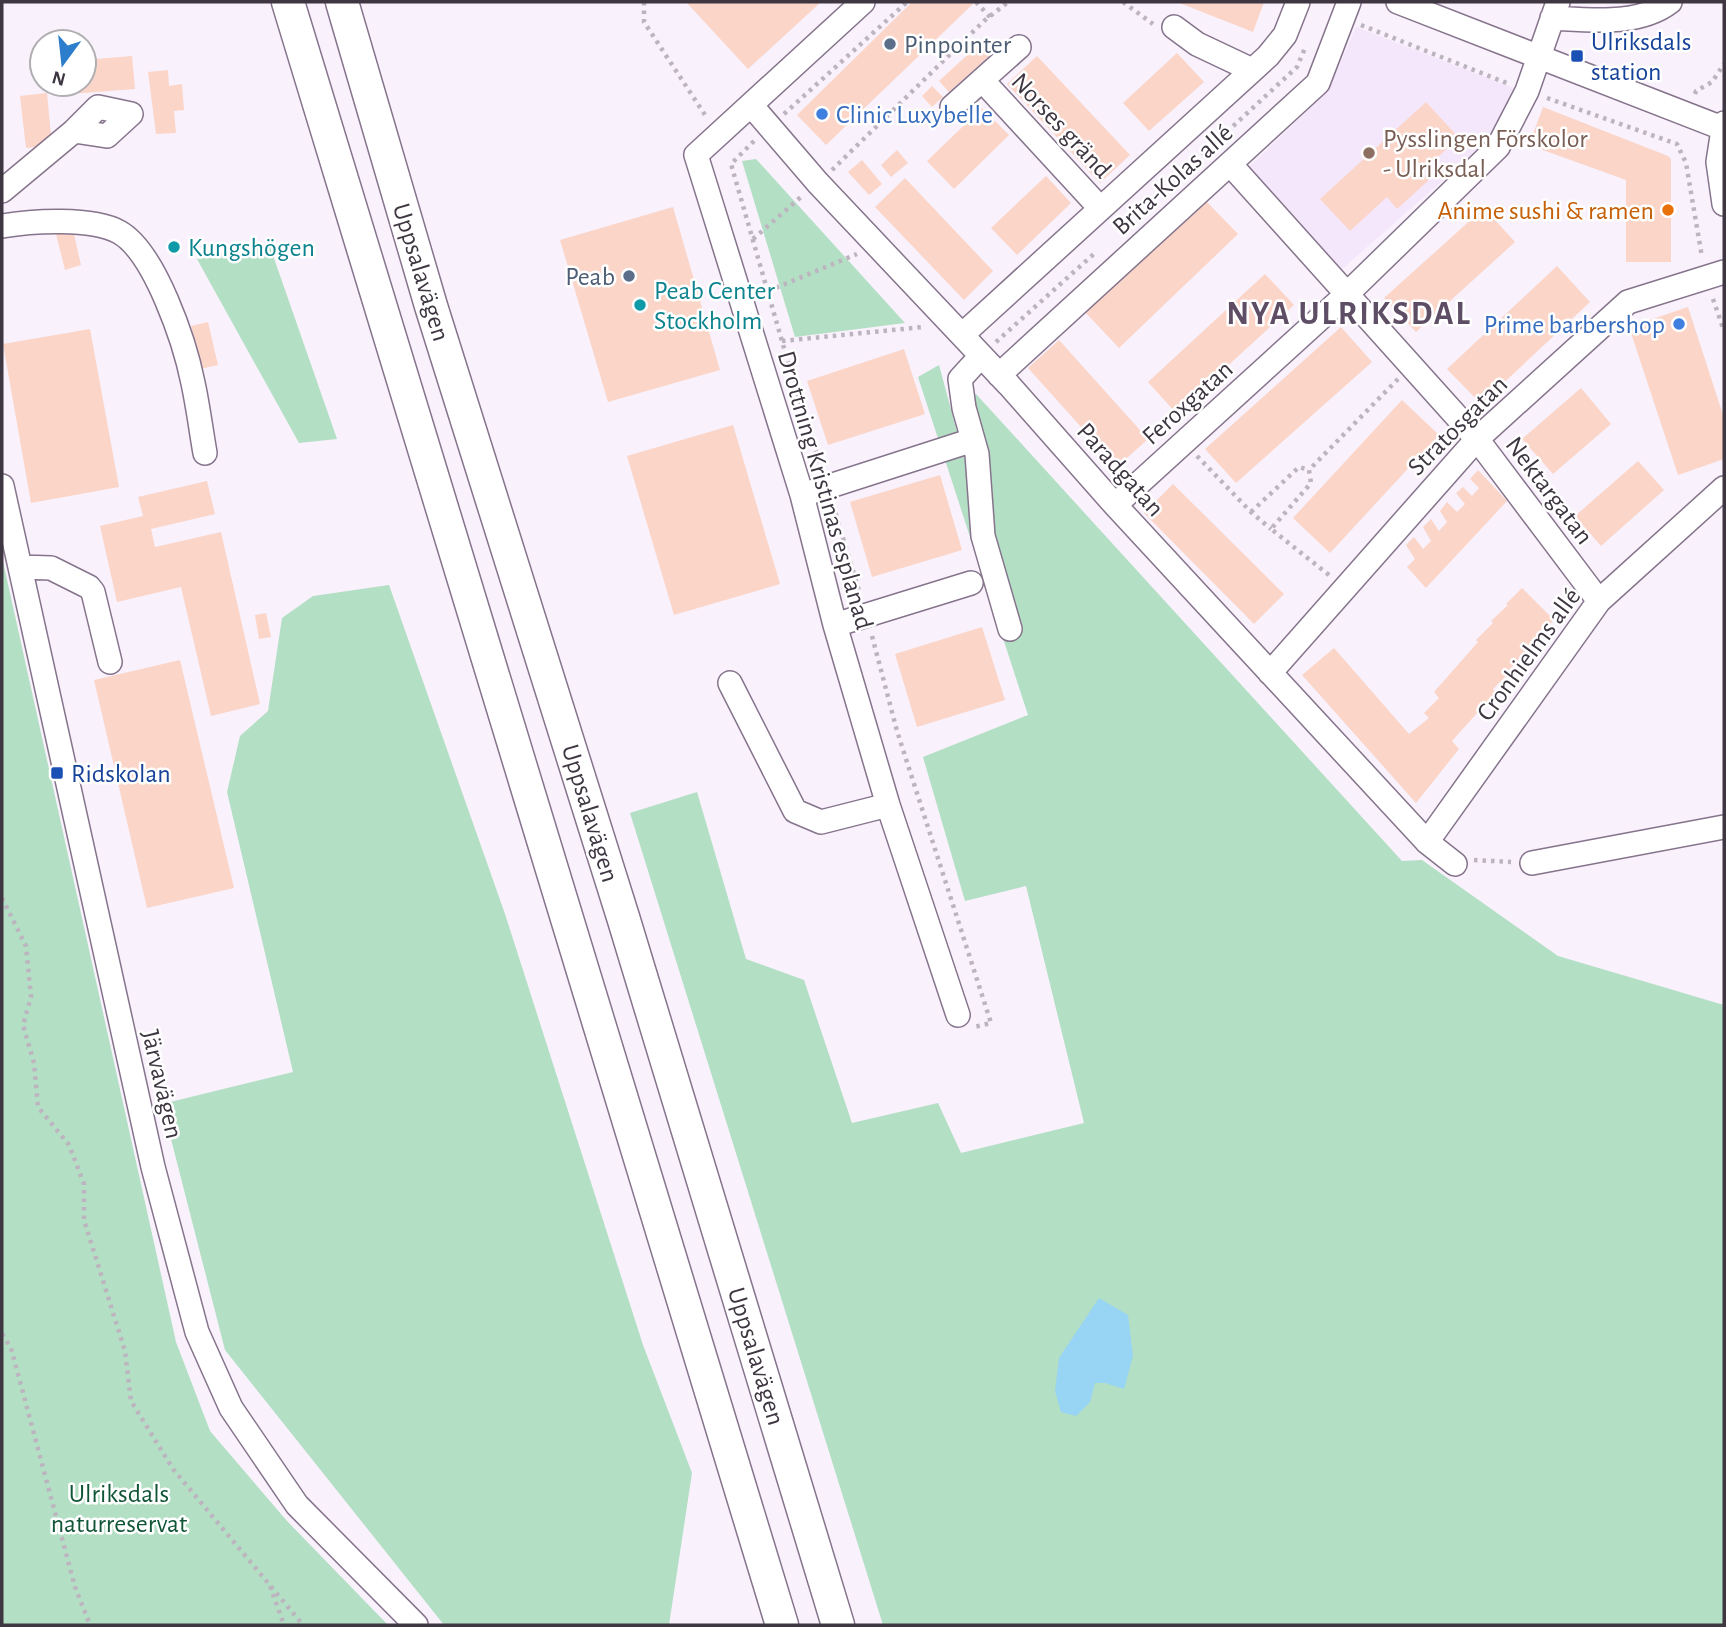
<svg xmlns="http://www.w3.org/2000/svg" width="1726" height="1627" font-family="'Alegreya Sans',sans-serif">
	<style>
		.built { fill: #f5e7fb }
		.green { fill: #b3dfc4 }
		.water { fill: #98d4f4 }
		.building { fill: #fad5c8 }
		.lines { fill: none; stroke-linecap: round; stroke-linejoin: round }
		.minor-casing { stroke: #85748c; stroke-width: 26 }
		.highway-casing { stroke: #85748c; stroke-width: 35 }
		.path { stroke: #bcb4bf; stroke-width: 4.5; stroke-dasharray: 3.5 5; stroke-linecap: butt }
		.minor { stroke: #fff; stroke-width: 23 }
		.highway { stroke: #fff; stroke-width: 32 }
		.service-dot { fill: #5c6f8a; stroke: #fff; stroke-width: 2.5 }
		.transit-dot { fill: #1a4fb4; stroke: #fff; stroke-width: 2.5 }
		.shop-dot { fill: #3f7fe0; stroke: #fff; stroke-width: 2.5 }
		.education-dot { fill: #8d6e63; stroke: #fff; stroke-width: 2.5 }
		.food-dot { fill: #e8710a; stroke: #fff; stroke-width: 2.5 }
		.culture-dot { fill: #0f9aa8; stroke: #fff; stroke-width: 2.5 }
		.labels { text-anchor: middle; stroke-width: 5; stroke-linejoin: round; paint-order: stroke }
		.transit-label { font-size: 26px; fill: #164399; stroke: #fff; text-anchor: start }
		.service-label { font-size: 26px; fill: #4e5e75; stroke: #fff; text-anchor: start }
		.shop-label { font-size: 26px; fill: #366cbe; stroke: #fff; text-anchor: start }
		.street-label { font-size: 26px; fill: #3e3641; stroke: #fff }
		.education-label { font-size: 26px; fill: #785e54; stroke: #fff; text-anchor: start }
		.food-label { font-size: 26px; fill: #c56008; stroke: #fff; text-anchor: end }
		.culture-label { font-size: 26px; fill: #0d838f; stroke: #fff; text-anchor: start }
		.park-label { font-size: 26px; fill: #105536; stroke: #fff }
		.district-label { font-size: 33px; font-weight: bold; letter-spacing: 2px; fill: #5e4e65; stroke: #fff }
	</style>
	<rect width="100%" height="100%" fill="#f9f1fc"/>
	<path class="built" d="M1356,27L1514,88L1491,138L1341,270L1248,168L1328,91Z"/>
	<path class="green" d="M756,159L905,323L795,337L742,161Z
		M269,244L337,439L299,443L197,259Z
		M939,365L972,487L970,399L976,394L1402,861L1422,860L1558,956L1724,1005V1625H883L630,813L697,792L746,959L804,980L852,1123L938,1103L961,1153L1084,1123L1026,886L965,901L923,757L1028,715L918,377Z
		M2,557L176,1342L210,1431L287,1521L388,1625H2Z
		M389,585L505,914L643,1345L692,1473L669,1625H444L225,1350L162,1104L293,1072L227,792L240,736L268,711L282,618L313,596Z"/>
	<path class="water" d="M1099,1298L1128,1315L1133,1356L1124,1389L1105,1383H1095L1090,1402L1076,1416L1061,1412L1055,1391L1059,1358Z"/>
	<path class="building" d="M686,2H821L748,69Z
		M912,2H975L826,145L797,115Z
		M1177,2H1264L1253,32Z
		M987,37L998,48L949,92L939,81Z
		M1177,53L1204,82L1149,131L1123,103Z
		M132,56L135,89L71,94V84H84V60Z
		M1037,56L1130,155L1100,183L1007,84Z
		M168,70L169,86L182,84L184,110L174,111L176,133L156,134L148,72Z
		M932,86L943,97L932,107L922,96Z
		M47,93L52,145L26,148L20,96Z
		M1426,102L1459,138L1421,172L1429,180L1397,209L1387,197L1350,231L1320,199Z
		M1543,107L1668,156L1671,159V262H1626V180L1529,145Z
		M982,108L1009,135L954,189L927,161Z
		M897,150L908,163L891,177L881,165Z
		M862,160L882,184L869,195L848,172Z
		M1046,176L1071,203L1017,255L991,228Z
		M905,178L993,271L964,300L875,207Z
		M1204,199L1238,234L1119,348L1085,312Z
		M673,207L720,370L608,402L560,240Z
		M1484,208L1515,242L1416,332L1384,298Z
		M73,230L81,265L65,270L56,234Z
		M1557,266L1590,302L1481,404L1447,369Z
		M1265,274L1294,305L1176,413L1148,382Z
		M1688,307L1724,418V459L1678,475L1629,327Z
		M208,322L218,365L200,369L191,326Z
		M1341,327L1372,362L1236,483L1205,449Z
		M90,329L119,487L31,503L3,344Z
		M1059,340L1148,439L1117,467L1028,368Z
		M904,349L925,414L828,445L807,381Z
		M1581,388L1611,424L1553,474L1522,439Z
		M1402,400L1439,435L1330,553L1293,518Z
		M733,425L780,584L674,615L627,456Z
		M1638,461L1664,490L1601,546L1575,516Z
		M1478,470L1507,501L1426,588L1407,567L1415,559L1406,545L1414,537L1423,549L1431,541L1423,527L1431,519L1439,531L1447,522L1440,511L1447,502L1457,512L1465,504L1456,493L1463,487L1472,496L1479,488L1470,479Z
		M940,475L962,550L872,577L850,502Z
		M207,481L215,514L151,529L155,547L221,532L260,704L211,716L181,587L117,602L100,526L143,516L138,497Z
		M1173,484L1284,594L1254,624L1144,513Z
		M1522,588L1554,620L1507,672L1509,673L1493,689L1496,692L1452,741L1459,749L1416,803L1302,675L1334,648L1409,734L1429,718L1424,713L1439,698L1434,692L1478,642L1476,640L1493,623L1491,621L1508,605L1506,604Z
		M266,613L271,637L259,639L255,615Z
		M982,627L1005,700L917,727L895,654Z
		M180,660L234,888L147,908L94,680Z"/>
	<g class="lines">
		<g class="minor-casing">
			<path id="minor" d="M863,2L696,155L802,495L835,625L888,805L958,1015
				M1398,2L1722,128
				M1552,18C1590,20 1639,26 1670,2
				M1174,27L1197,44L1252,70
				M982,80L1100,208
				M751,105L818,183L1009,385L1115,505L1427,842L1455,864
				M952,107L1019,47
				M1724,123L1718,162L1724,204
				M1230,164L1477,439L1599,601
				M2,191L74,131L98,107L131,114L107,136L74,131
				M2,226C31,221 92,217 119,232C155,252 185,343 193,383C198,406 201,430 205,453
				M962,335L1268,56L1285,35L1298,2
				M981,356L960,379L964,408L977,454L983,536L1010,629
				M999,375L1318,83L1349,2
				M2,486L153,1167L197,1332L231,1408L297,1505L416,1625
				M802,495L973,440
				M1115,505L1347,294L1498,147L1527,91L1558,2
				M20,567L51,568L89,587L93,592L110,662
				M835,625L971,583
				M1270,673L1477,439L1628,302L1724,272
				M730,683L795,811L821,822L888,805
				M1427,842L1599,601L1724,488
				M1532,863L1724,827"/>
		</g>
		<g class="highway-casing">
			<path id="highway" d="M288,2L782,1625
				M342,2L431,306L623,917L838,1625"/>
		</g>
		<path class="path" d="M644,2V22L707,118
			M976,2L990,17
			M1123,2L1153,24
			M1487,3V2
			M1361,25L1509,84
			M1695,94L1696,91L1712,82L1724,64
			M1547,98L1677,144L1686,163L1702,257
			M784,114L907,2
			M754,141L731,164L790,369L821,467
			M832,170L984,21L1008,2
			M1177,178L1297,67L1305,48
			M753,239L802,196
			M768,291L857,254
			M1713,299L1724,331
			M782,341L923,327
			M996,342L1096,252
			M1197,456L1251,512L1271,529
			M833,505L860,594
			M1251,512L1299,467L1309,470
			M1329,575L1271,529L1311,483L1309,470L1398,379
			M872,636L897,731L991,1023L974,1027
			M1474,860L1511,862
			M2,898L26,946L31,997L23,1025L34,1063L38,1107L69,1145L84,1184V1220L125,1351L131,1401L173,1469L303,1625
			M2,1334L11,1348L75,1587L90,1625
			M270,1586L284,1625"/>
		<use href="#minor" class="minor"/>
		<use href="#highway" class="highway"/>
	</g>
	<g class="service-dot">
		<circle cx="890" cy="44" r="7"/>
		<circle cx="629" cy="276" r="7"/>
	</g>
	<g class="transit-dot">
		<rect x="1570" y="49" width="14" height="14" rx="3.5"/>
		<rect x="50" y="766" width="14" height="14" rx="3.5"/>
	</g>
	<g class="shop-dot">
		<circle cx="822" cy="114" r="7"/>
		<circle cx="1679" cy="324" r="7"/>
	</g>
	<circle class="education-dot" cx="1369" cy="153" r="7"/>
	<circle class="food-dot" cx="1668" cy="210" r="7"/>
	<g class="culture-dot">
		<circle cx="174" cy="247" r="7"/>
		<circle cx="640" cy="305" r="7"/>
	</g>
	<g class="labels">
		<g class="transit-label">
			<text x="1591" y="50">Ulriksdals<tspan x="1591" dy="30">station</tspan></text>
			<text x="71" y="782">Ridskolan</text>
		</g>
		<g class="service-label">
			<text x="904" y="53">Pinpointer</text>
			<text x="615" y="285" text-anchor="end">Peab</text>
		</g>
		<g class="shop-label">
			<text x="836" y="123">Clinic Luxybelle</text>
			<text x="1665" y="333" text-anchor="end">Prime barbershop</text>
		</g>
		<g class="street-label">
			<text transform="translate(1062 125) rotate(47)" y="9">Norses gränd</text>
			<text transform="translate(1172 179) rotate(-42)" y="9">Brita-Kolas allé</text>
			<text transform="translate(422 272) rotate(73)" y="9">Uppsalavägen</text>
			<text transform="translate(1187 402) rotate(-42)" y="9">Feroxgatan</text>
			<text transform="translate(1457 425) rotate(-45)" y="9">Stratosgatan</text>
			<text transform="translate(1121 469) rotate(48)" y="9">Paradgatan</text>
			<text transform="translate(826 490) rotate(74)" y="9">Drottning Kristinas esplanad</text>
			<text transform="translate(1550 490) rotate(53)" y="9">Nektargatan</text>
			<text transform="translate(1528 654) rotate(-54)" y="9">Cronhielms allé</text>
			<text transform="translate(591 813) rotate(73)" y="9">Uppsalavägen</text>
			<text transform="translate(163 1084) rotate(77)" y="9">Järvavägen</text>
			<text transform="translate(757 1356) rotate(73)" y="9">Uppsalavägen</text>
		</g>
		<g class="education-label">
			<text x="1383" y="147">Pysslingen Förskolor<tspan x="1383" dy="30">- Ulriksdal</tspan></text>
		</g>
		<g class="food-label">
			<text x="1654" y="219">Anime sushi &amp; ramen</text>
		</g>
		<g class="culture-label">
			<text x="188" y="256">Kungshögen</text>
			<text x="654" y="299">Peab Center<tspan x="654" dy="30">Stockholm</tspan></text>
		</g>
		<g class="park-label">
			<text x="119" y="1502">Ulriksdals<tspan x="119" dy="30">naturreservat</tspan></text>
		</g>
		<g class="district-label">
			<text x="1349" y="324">NYA ULRIKSDAL</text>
		</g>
	</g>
	<rect width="1726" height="1627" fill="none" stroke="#3e3641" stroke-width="7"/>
	<g transform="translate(63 63) rotate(195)"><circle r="33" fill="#ffffff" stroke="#b2afb3" stroke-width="2"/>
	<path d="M0-5L12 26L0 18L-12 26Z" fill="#2c7dcc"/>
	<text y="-10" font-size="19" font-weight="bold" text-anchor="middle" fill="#3e3641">N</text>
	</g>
</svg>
